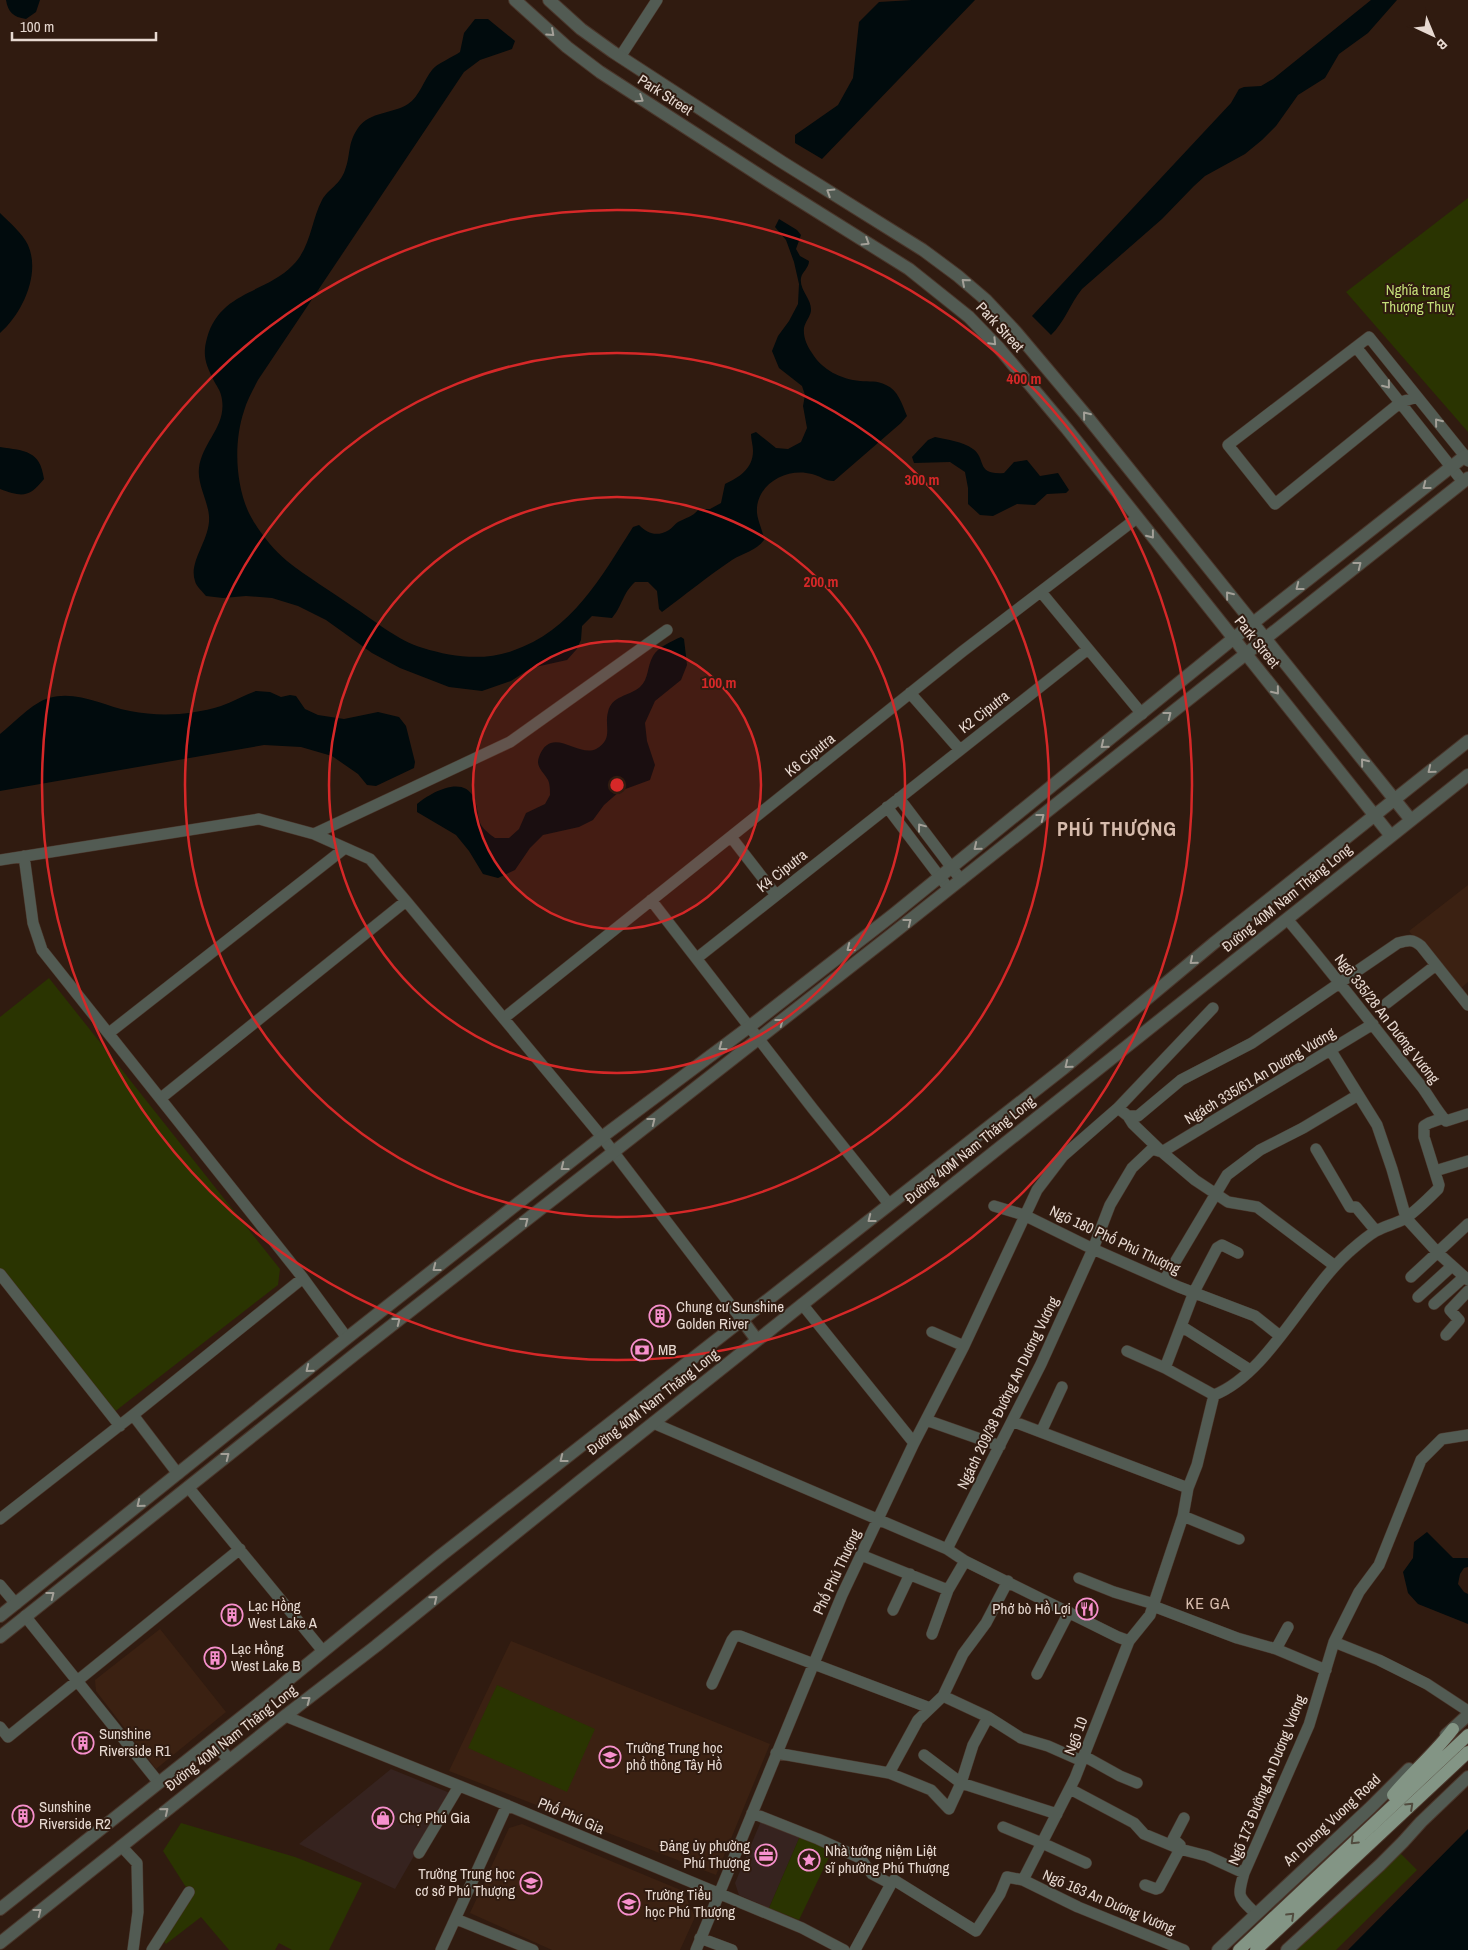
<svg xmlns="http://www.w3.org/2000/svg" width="1468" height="1950" font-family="'Archivo Narrow',sans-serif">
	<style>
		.commercial { fill: #36231f }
		.built { fill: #3b2112 }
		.green { fill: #2a3401 }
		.water { fill: #010b0d }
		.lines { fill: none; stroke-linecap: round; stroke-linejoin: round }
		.minor-casing { stroke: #4a362b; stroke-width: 12 }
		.tertiary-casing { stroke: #4a362b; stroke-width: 14 }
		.primary-casing { stroke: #4a362b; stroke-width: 14 }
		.minor { stroke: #525b53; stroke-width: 11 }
		.tertiary { stroke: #525b53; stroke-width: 12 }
		.primary { stroke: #839585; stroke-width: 12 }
		.oneway { stroke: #a4a098 }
		.oneway2 { stroke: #514c3f }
		.ring { fill: none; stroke: #d62828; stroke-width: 2.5 }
		.labels { text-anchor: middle; stroke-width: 4; stroke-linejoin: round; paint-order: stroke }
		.street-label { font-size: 15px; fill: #e7d9d1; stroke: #301b10 }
		.park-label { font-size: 15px; fill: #c3dd78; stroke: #301b10 }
		.poi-label { font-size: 15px; fill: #e7d9d1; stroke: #301b10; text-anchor: start }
		.neighbourhood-label { font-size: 16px; letter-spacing: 1px; fill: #d7bcad; stroke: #301b10 }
		.district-label { font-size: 20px; font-weight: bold; letter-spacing: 1px; fill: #d7bcad; stroke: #301b10 }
		.centre { fill: #d62828; stroke: #301b10; stroke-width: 2.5 }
		.ring-label { font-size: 15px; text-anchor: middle; font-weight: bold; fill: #d62828; stroke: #301b10; stroke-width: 4; stroke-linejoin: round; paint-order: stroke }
	</style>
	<rect width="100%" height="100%" fill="#301b10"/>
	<path class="commercial" d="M391,1769L450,1793L395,1889L299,1844Z
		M761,1821L800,1836L769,1908L739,1895L735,1883Z"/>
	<path class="built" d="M1468,885V982L1457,992L1409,931Z
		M160,1629L226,1712L156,1769L96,1691L95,1680Z
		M511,1641L770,1744L716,1875L449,1771Z
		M522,1824L683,1891L695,1917L680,1950H552L470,1913L509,1828Z"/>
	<path class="green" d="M1468,198V432L1346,292Z
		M49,978L280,1269L278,1285L113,1413L0,1269V1017Z
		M497,1685L595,1729L567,1792L468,1748Z
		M181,1823L295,1857L362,1883L329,1950H292L279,1943L275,1950H229L201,1917L166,1944L160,1938L189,1892L163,1851Z
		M800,1836L832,1851L799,1920L769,1908Z
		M1396,1849L1417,1870L1336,1950H1288Z"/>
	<path class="water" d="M6,0H40L36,12L26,19C13,17 8,12 6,0Z
		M912,0H975L822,159L795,143V135L838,105L853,78L859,22L879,2Z
		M1371,0H1397L1368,33L1339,54L1325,78L1298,95L1276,126L1262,140L1245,154L1205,176L1194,186L1162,219L1082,289C1070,304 1064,323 1051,335L1032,316L1231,103L1239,89L1244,87L1261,86L1273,79Z
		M475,19H488L515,41L512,49L480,60L464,72L258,380C253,390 247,400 244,411C234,441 235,481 248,511C256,528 272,549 287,561C307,577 331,591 352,606C374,620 398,641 423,648C452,657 483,661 512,651C572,631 601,577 633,527L639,525C648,534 657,537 669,530C672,528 675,524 678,522C687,517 691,518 699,509H710L721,503L725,484C738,478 753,469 753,451C753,445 751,440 751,434L756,432L776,448L788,449L801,442L807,428L803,406L805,395L802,386L779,368L772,351L778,336L789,321L798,304L799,284L794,262L786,240L775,227L779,219L797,230L801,235L796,249L800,256L809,261C809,268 802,272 801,278C799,290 812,299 811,311C810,317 805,322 804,328C803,337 807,346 812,353C822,370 841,379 860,381C869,382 877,380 886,385C898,390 902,404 907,416L901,423L834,481C824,481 821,476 812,474C787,467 755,484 757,513C758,522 763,531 764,540C756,551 743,553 732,560C708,576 685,595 662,612L659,609L657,591L648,582H635C622,594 623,605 612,618L592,616L582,626L581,640L576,650L567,660L531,668L511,681L482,691L449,687L400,668L372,653L326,620L298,606L272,598L246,596L223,598L206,596C203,592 196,586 195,581C188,561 211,539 209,516C208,501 197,484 199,468C202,441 229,425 221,395C220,390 216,385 214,381C206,365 202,356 207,338C220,291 265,294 293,265C311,247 311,221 322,200C329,188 340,185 345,170C351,155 347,144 358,128C370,111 393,114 408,104C419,97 424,80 432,70C436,64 453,57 460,52L464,33Z
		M0,213C10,223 22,233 28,245C41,274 22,314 0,333Z
		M935,437C948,440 962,441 973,449C987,459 975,475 1004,473L1014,462L1027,460L1040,476L1058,473L1069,490L1066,493L1047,494L1035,505L1017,504L993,516L980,515L968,504V488L965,472L950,462L914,463L912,457L928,440Z
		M0,447C25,451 40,450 44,479C29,498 22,497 0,489Z
		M681,637L684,639L687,665L681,680L655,701L645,723L647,741L655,765L650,780L620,791L604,805L593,820L579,827L543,835L530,848L515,870L498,878L483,874L469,851L456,835L417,812V804C430,793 463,774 474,798C478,806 477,817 481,825C484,830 491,835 495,838H509L519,829L526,813L545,804L550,795C550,791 550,784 548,780C544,772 535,767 539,757C551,724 578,758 596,749C614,739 604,726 608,712C612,695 628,697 640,687C649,679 647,666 653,656C658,647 672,641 681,637Z
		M256,691L270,692L281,697L290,695L296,696L305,709L318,715L344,719L378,712L399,717L406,726L415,762L414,768L376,786L367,785L358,774L332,756L301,747L264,745L0,791V734C13,724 33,702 49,698C77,690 103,706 130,711C160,717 192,715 221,706C233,702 244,695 256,691Z
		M1427,1532L1453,1558H1468V1567L1464,1568L1460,1574L1458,1584L1464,1592L1468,1594V1624L1418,1604L1408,1593L1403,1572L1413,1558L1414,1542Z
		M1468,1829V1950H1348Z"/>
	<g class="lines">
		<g class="minor-casing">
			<path id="minor" d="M620,57L657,0
				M1356,347L1463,482
				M1417,397L1401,402L1275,504L1228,445L1369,337L1465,456L1468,461
				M1041,592L1142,714
				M910,693L960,750
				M899,798L961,880
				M887,807L949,889
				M314,834L510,742L667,630
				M731,837L776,895
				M24,856L33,923L42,950L303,1278L347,1338
				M0,860L259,819L314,834L370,859L406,901L602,1137L742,1320
				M651,900L813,1109L889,1204
				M1287,919C1334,974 1377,1031 1422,1087C1430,1098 1437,1111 1446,1121L1468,1114
				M697,958L1088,649
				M1387,1003L1436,965
				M504,1018L963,651L1137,518
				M109,1033L345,848
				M1331,1051L1377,1125L1392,1169L1406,1218L1438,1253L1468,1280
				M161,1098L406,901
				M1118,1108L1128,1116H1138L1181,1080L1252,1043L1398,943C1408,940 1413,939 1421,946L1468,1005
				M1128,1116L1133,1124L1162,1152L1195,1180L1228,1202L1257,1207L1335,1266
				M1316,1149L1350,1207H1356L1376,1231
				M1162,1152L1373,1024
				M1435,1171L1468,1161
				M994,1206L1024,1215L1093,1249L1179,1287L1255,1316L1280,1336
				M0,1274L120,1426
				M1411,1277L1468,1224
				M1165,1279L1227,1175L1260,1150L1303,1128L1358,1095
				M1418,1297L1452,1266
				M802,1304L914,1443
				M1434,1304L1464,1277
				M1181,1326L1250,1370
				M932,1332L964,1346
				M1446,1335L1459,1320L1450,1310L1468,1291
				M1127,1351L1165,1368L1214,1395
				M1165,1368L1194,1292L1217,1248L1222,1245L1238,1253
				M133,1415L178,1474
				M926,1420L1000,1446
				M1012,1421L1188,1488
				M653,1423L947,1549L965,1561L1118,1637L1129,1641
				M1041,1432L1062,1387
				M188,1487L322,1650
				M1183,1516L1239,1539
				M0,1519L133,1415L303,1278
				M947,1549L1041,1364L1093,1249L1110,1205L1132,1168L1152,1149L1162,1152
				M861,1555L948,1590
				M1079,1578L1114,1592L1154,1604
				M0,1585L16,1604
				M1153,1606L1237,1638L1276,1649L1326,1670
				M893,1610L910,1574
				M25,1616L159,1783
				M932,1634L948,1590L965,1561
				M1334,1642L1379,1660L1427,1684L1468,1711
				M1276,1649L1288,1627
				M1037,1674L1069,1612
				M712,1684L732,1640L735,1636H740L930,1708
				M943,1696L988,1717L1021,1738L1048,1746L1082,1761
				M285,1716L492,1799L802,1928L844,1950
				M0,1727L8,1737L240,1549
				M776,1753L889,1773L931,1790L949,1809L961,1783L1057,1814
				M924,1755L961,1783L973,1745L988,1717
				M1084,1756L1120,1776L1137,1783
				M889,1773L918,1720L943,1696L963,1654L986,1623L1008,1581
				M1070,1789L1134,1823L1144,1834L1180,1849L1207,1856L1244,1873
				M752,1813L818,1839L860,1858L872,1874L891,1884L894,1880L976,1931L1000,1894L1007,1877L1023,1880L1078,1907L1184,1950
				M1003,1827L1042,1843L1086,1863
				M121,1846L137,1863L138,1912L133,1950
				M1179,1848L1180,1845L1173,1839L1184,1818
				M419,1853L459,1786
				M1023,1880L1075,1778L1129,1641L1150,1615L1183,1516L1188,1488L1197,1465L1214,1395C1268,1374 1305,1291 1349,1252C1357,1245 1367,1236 1376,1231C1385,1226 1395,1224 1404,1219C1414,1213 1430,1197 1438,1189L1439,1185L1424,1137V1126L1429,1123L1443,1118
				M1145,1885L1156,1889L1159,1888L1180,1849
				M1256,1914C1238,1896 1237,1898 1244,1873L1309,1725L1334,1642L1359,1592L1379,1565L1421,1460L1442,1439L1468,1435
				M456,1919L533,1950
				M700,1938L732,1950
				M152,1950L189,1892
				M441,1950L507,1805
				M696,1950L842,1595L914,1443L964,1346L1037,1190L1063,1156L1118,1108L1213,1008
				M855,1950L891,1884"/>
		</g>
		<g class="tertiary-casing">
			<path id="tertiary" d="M515,0L567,47L600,72L770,182L909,269L969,317L999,348L1067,429L1391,836
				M549,0L581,29L613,52L782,162L923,250L958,276L986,300L1016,332L1085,414L1411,820
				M742,1320L757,1340
				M0,1616L347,1338L602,1137L749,1027L894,914L1234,638L1465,456
				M0,1637L359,1351L891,935L1468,478
				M1446,1735L1468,1715
				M213,1740L229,1760
				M0,1909L277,1689L439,1557L1064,1068L1214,943L1468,741
				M0,1943L285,1716L376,1646L579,1482L1468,775
				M1218,1950L1371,1807L1409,1769
				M1287,1950L1380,1865L1403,1842L1421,1822L1468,1777"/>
		</g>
		<g class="primary-casing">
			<path id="primary" d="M1393,1795C1412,1772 1435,1753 1453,1729
				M1239,1950L1468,1735
				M1256,1950L1468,1752"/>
		</g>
		<use href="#minor" class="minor"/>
		<use href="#tertiary" class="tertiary"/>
		<use href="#primary" class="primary"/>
	</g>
	<defs><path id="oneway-chevron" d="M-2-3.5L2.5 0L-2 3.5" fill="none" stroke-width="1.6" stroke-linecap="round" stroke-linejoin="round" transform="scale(1.25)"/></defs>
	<g class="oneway">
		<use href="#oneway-chevron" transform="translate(551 33) rotate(42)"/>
		<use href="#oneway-chevron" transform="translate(640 99) rotate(33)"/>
		<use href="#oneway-chevron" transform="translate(830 192) rotate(-148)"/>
		<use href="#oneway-chevron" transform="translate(866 242) rotate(32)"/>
		<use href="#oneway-chevron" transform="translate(965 282) rotate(-139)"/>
		<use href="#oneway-chevron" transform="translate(993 342) rotate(46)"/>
		<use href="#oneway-chevron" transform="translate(1387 385) rotate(51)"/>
		<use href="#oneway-chevron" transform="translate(1086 415) rotate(-129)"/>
		<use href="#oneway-chevron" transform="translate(1438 422) rotate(-129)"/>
		<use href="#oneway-chevron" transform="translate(1426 486) rotate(142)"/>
		<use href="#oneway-chevron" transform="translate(1151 535) rotate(52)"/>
		<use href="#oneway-chevron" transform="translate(1358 565) rotate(-38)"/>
		<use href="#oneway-chevron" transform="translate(1299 587) rotate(142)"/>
		<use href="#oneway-chevron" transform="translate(1229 595) rotate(-129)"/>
		<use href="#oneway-chevron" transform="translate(1276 691) rotate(51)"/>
		<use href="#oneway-chevron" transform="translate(1168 715) rotate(-38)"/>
		<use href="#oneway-chevron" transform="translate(1104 745) rotate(141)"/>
		<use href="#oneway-chevron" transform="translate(1364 762) rotate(-129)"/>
		<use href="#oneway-chevron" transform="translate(1431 770) rotate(141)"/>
		<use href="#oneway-chevron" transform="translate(1041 817) rotate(-38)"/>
		<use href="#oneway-chevron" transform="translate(921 827) rotate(-127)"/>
		<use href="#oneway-chevron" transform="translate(977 847) rotate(141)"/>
		<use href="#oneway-chevron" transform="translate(908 922) rotate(-38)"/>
		<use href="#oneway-chevron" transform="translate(850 948) rotate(142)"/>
		<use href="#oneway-chevron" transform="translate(1193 961) rotate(140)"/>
		<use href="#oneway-chevron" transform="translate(780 1022) rotate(-38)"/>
		<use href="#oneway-chevron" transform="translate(722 1047) rotate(143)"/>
		<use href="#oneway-chevron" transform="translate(1068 1065) rotate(141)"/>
		<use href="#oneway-chevron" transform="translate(652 1121) rotate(-38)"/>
		<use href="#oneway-chevron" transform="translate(564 1167) rotate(142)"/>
		<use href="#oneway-chevron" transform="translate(871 1219) rotate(142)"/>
		<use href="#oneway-chevron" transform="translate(525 1221) rotate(-38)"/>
		<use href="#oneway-chevron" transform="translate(436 1268) rotate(142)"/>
		<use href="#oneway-chevron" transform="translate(397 1321) rotate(-38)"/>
		<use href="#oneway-chevron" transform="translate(309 1369) rotate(141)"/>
		<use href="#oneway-chevron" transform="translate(226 1456) rotate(-38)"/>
		<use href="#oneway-chevron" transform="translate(563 1459) rotate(142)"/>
		<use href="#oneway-chevron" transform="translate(140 1504) rotate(141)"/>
		<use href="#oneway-chevron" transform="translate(51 1595) rotate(-38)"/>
		<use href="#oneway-chevron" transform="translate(434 1599) rotate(-39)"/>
		<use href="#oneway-chevron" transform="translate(307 1700) rotate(-37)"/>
		<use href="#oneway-chevron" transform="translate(165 1811) rotate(-39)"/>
		<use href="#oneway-chevron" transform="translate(38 1912) rotate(-38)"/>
	</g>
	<g class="oneway2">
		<use href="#oneway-chevron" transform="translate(1410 1806) rotate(-43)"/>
		<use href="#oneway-chevron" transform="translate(1354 1841) rotate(136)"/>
		<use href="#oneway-chevron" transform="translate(1291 1916) rotate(-44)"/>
	</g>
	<circle cx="617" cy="785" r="144" fill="#d62828" fill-opacity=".12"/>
	<g class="ring">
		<circle cx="617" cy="785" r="144"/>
		<circle cx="617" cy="785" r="288"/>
		<circle cx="617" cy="785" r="432"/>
		<circle cx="617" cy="785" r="575"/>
	</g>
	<defs>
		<g id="building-ring" transform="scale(1.125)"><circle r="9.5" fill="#301b10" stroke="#f790cd" stroke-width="1.5"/><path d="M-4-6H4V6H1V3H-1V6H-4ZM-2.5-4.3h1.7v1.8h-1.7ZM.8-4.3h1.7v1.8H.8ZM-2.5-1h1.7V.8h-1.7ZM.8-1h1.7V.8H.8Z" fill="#f790cd"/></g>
		<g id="bank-ring" transform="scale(1.125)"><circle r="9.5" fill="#301b10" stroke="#f790cd" stroke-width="1.5"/><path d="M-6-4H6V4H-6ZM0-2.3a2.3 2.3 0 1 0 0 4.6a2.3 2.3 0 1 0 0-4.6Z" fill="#f790cd"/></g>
		<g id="restaurant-ring" transform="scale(1.125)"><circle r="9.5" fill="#301b10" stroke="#f790cd" stroke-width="1.5"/><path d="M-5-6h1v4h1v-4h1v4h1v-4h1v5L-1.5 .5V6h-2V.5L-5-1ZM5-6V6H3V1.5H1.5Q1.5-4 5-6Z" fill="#f790cd"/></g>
		<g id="school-ring" transform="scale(1.125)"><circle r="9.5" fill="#301b10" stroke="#f790cd" stroke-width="1.5"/><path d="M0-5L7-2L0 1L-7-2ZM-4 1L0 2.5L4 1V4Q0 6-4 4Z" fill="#f790cd"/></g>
		<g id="shop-ring" transform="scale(1.125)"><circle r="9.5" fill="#301b10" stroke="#f790cd" stroke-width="1.5"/><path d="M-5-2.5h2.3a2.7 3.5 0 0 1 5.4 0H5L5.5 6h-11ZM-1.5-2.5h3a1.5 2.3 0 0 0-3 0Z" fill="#f790cd"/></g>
		<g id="office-ring" transform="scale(1.125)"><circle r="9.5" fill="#301b10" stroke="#f790cd" stroke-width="1.5"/><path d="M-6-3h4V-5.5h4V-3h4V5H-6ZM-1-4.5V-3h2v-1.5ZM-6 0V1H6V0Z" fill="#f790cd"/></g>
		<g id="sight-ring" transform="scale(1.125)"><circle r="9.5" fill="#301b10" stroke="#f790cd" stroke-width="1.5"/><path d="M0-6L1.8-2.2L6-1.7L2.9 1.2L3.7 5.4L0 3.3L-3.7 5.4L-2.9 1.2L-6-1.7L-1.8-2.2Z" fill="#f790cd"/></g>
	</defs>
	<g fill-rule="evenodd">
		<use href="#building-ring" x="660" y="1316"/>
		<use href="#bank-ring" x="642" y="1350"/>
		<use href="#restaurant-ring" x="1087" y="1609"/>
		<use href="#building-ring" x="232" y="1615"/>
		<use href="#building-ring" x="215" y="1658"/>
		<use href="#building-ring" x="83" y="1743"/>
		<use href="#school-ring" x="610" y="1757"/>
		<use href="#building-ring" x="23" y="1816"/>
		<use href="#shop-ring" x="383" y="1818"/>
		<use href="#office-ring" x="766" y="1855"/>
		<use href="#sight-ring" x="809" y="1860"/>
		<use href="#school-ring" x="531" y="1883"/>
		<use href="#school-ring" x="629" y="1904"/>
	</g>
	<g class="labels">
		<g class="street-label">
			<text transform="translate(665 95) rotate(33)" y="5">Park Street</text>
			<text transform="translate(1000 327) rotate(47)" y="5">Park Street</text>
			<text transform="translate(1257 642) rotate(51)" y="5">Park Street</text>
			<text transform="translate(984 712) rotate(-38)" y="5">K2 Ciputra</text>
			<text transform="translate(810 755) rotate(-39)" y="5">K6 Ciputra</text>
			<text transform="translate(782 871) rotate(-38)" y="5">K4 Ciputra</text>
			<text transform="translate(1287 898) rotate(-39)" y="5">Đường 40M Nam Thăng Long</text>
			<text transform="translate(1387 1019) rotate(52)" y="5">Ngõ 335/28 An Dương Vương</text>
			<text transform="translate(1260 1076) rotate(-31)" y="5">Ngách 335/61 An Dương Vương</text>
			<text transform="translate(970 1150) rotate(-39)" y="5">Đường 40M Nam Thăng Long</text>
			<text transform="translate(1115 1240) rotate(25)" y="5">Ngõ 180 Phố Phú Thượng</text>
			<text transform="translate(1008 1393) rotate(-64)" y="5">Ngách 209/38 Đường An Dương Vương</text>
			<text transform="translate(653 1402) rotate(-38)" y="5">Đường 40M Nam Thăng Long</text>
			<text transform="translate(837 1572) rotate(-65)" y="5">Phố Phú Thượng</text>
			<text transform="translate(1076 1736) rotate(-69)" y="5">Ngõ 10</text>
			<text transform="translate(231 1738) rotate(-38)" y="5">Đường 40M Nam Thăng Long</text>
			<text transform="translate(1267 1780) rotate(-68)" y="5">Ngõ 173 Đường An Dương Vương</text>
			<text transform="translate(571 1816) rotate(23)" y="5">Phố Phú Gia</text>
			<text transform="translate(1332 1820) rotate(-43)" y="5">An Duong Vuong Road</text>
			<text transform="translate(1109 1902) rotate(23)" y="5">Ngõ 163 An Dương Vương</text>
		</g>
		<g class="park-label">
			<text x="1418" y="295">Nghĩa trang<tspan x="1418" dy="17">Thượng Thuỵ</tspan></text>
		</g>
		<g class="poi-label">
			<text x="676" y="1312">Chung cư Sunshine<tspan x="676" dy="17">Golden River</tspan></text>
			<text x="658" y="1355">MB</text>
			<text x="248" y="1611">Lạc Hồng<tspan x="248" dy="17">West Lake A</tspan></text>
			<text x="1071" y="1614" text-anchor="end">Phở bò Hồ Lợi</text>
			<text x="231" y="1654">Lạc Hồng<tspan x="231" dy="17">West Lake B</tspan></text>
			<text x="99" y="1739">Sunshine<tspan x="99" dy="17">Riverside R1</tspan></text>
			<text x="626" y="1753">Trường Trung học<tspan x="626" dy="17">phổ thông Tây Hồ</tspan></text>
			<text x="39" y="1812">Sunshine<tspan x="39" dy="17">Riverside R2</tspan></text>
			<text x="399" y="1823">Chợ Phú Gia</text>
			<text x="750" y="1851" text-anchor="end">Đảng ủy phường<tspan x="750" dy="17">Phú Thượng</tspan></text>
			<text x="825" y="1856">Nhà tưởng niệm Liệt<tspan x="825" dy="17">sĩ phường Phú Thượng</tspan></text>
			<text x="515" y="1879" text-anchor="end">Trường Trung học<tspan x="515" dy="17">cơ sở Phú Thượng</tspan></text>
			<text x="645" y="1900">Trường Tiểu<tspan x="645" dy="17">học Phú Thượng</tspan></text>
		</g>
		<g class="neighbourhood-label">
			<text x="1208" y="1609">KE GA</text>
		</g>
		<g class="district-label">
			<text x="1117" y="836">PHÚ THƯỢNG</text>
		</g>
	</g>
	<circle cx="617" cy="785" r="8" class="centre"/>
	<g class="ring-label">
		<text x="1024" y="384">400 m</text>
		<text x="922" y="485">300 m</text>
		<text x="821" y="587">200 m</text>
		<text x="719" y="688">100 m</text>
	</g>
	<g transform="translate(1433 35) rotate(136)" stroke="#301b10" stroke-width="4" paint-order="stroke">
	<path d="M0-4L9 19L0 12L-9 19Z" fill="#e7d9d1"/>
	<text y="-8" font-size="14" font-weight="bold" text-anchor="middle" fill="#e7d9d1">B</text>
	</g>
	<path d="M12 32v8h144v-8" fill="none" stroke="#e7d9d1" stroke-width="2.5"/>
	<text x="20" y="32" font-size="15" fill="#e7d9d1" stroke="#301b10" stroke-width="4" paint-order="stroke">100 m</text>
</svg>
